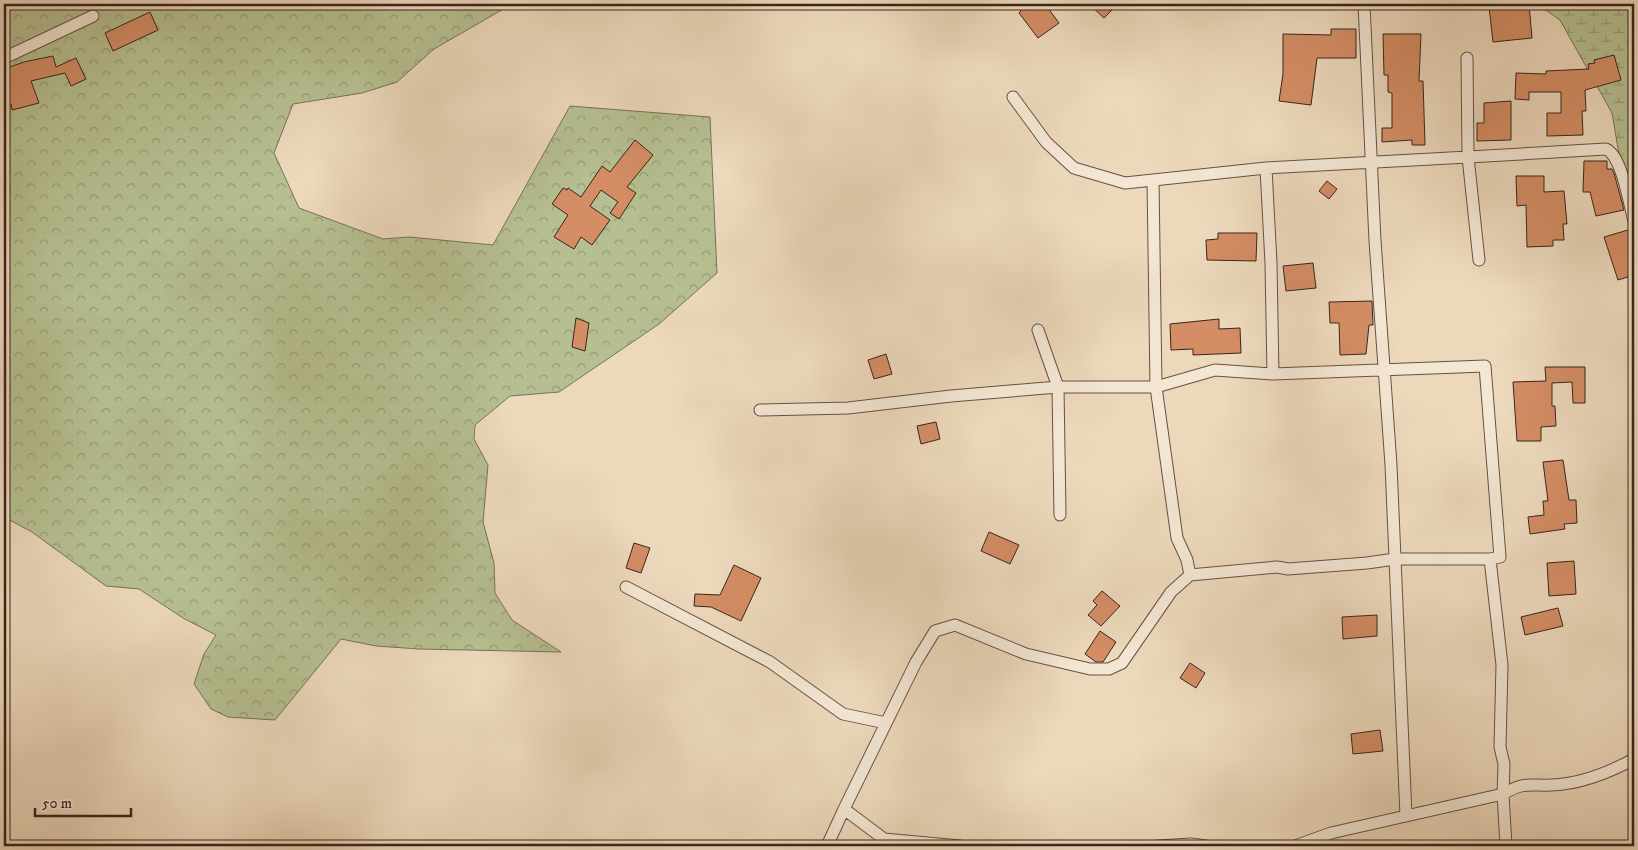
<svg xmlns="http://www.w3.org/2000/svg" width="1638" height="850" font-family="'IM FELL DW Pica',serif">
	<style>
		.forest { fill: url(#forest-crowns); stroke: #787257 }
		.wetland { fill: url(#wetland-marsh); stroke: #787257 }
		.building { fill: #d48d65; stroke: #39241d }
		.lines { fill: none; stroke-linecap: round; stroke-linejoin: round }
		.street-casing { stroke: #665144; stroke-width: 13 }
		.street { stroke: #f3e6d3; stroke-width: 11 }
	</style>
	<defs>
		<pattern id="forest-crowns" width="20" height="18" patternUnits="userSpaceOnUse" patternTransform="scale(1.25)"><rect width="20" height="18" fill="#b6bf91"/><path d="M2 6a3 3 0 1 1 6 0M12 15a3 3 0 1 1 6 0" fill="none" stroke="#959b76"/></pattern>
		<pattern id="wetland-marsh" width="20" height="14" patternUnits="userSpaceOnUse" patternTransform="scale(1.25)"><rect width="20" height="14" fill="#b6bf91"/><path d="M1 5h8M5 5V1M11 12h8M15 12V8" fill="none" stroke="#959b76"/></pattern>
	</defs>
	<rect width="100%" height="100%" fill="#ecd8bb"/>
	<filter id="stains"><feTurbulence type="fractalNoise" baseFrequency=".004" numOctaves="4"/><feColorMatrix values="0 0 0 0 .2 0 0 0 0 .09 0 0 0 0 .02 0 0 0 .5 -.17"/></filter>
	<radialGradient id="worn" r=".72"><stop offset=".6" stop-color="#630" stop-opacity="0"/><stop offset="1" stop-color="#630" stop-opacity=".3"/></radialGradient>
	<path class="forest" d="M4,4H512L434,49L397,82L362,93L293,104L274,153L299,208L383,239L409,237L493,245L570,106L710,117L717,273L659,324L559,392L510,396L475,425L474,439L488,465L483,522L494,563L495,593L512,620L561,652L419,649L376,646L341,639L275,720L228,717L211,709L194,684L204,654L216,635L183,618L139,589L106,586L32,532L4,517Z"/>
	<path class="wetland" d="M1537,4H1634V222L1629,213L1612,113L1560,20Z"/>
	<path class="building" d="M1016,4H1045L1059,23L1038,38L1019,13L1021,11Z
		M1089,4H1118L1104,18Z
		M1529,4L1532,38L1493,42L1489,7Z
		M150,12L158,30L113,51L105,33Z
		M1331,29H1356V58H1317L1311,105L1279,101L1283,74V34L1331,35Z
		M1383,34H1421L1419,81H1423L1425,145H1412V140L1382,142V128H1392V93L1388,92V75H1384Z
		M1614,55L1621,80L1585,90L1586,111H1582L1583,135L1547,136V113H1561V92H1529V100L1515,99L1516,73L1546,74V71L1589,69L1588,64L1595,63L1594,60Z
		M53,56L56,67L76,58L86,79L71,86L65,73L31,81L39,103L12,110L11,104L8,105L4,94V69L24,62Z
		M1511,101V140L1477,141V123H1484V103Z
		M635,140L653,155L627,187L636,193L619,219L610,213L618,202L601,190L590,206L610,220L592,245L581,237L574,249L554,237L568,215L552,204L563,188L567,190L568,188L581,197L602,166L610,172Z
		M1584,161H1607V169H1612L1614,173L1624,210L1596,216L1590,192H1583Z
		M1634,170V186H1633L1629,172Z
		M1516,176H1544V192L1564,191L1567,224H1563L1564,240H1553V246L1527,247L1526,205L1517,206Z
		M1327,181L1337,189L1329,199L1319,191Z
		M1628,230L1634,249V275L1618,280L1604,237Z
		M1218,233H1257L1256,261L1207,260L1206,240L1218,239Z
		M1313,263L1316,288L1286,291L1283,266Z
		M1372,301L1373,325H1369L1366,354L1340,355L1339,323H1330L1329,302Z
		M576,318L589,323L585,351L572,347Z
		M1219,319V329L1240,328L1241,353L1193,355V349L1171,350L1170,324Z
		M886,354L892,374L874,379L868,360Z
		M1545,367H1585V403H1573L1572,382L1552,383V406H1555L1556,426L1541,427V441H1517L1513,382L1546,381Z
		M936,422L940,439L921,444L917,426Z
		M1563,460L1569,500H1576L1577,523L1564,524L1565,529L1530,534L1528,517L1544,515L1543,501H1548L1543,462Z
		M989,532L1019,545L1010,564L981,551Z
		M634,543L650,548L641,573L626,568Z
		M1574,561L1576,594L1549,596L1547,563Z
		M734,565L761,578L741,621L711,607L694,606L695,594L720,595Z
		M1102,591L1120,606L1101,626L1088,615L1097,605L1093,601Z
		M1558,608L1563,626L1525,635L1521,617Z
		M1377,615V636L1343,639L1342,617Z
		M1100,631L1116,642L1103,662H1096L1085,654Z
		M1190,663L1205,673L1196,688L1180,678Z
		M1380,730L1383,751L1353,754L1351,734Z"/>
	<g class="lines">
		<g class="street-casing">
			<path id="street" d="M4,58L93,16
				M1013,97L1046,142L1074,168L1125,183L1266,168L1468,157L1467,58
				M1266,168L1271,263L1273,374
				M1153,180L1156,387L1177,538L1187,560L1190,575
				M1479,260L1468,157L1606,149C1622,156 1629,204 1634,221
				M1038,330L1058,387L1060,515
				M760,410L848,408L951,396L1058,387H1156L1215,370L1273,374L1485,366L1500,557L1490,559
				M626,587L770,662L843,714L886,723
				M844,809L916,662L935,631L955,625L1026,654L1090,669H1109L1122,663L1171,592L1190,575L1277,567L1288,569L1367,563L1395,559H1490L1502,665L1500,747L1504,764L1503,794L1406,816
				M827,846L844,809L884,839L960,846
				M1158,846L1191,844L1206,846
				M1295,846L1331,833L1406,816L1391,465L1375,241L1364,4
				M1506,846L1503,794C1525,781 1529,786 1552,785C1580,784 1610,772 1634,759"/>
		</g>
		<use href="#street" class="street"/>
	</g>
	<rect width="1638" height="850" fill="none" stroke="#ecd8bb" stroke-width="20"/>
	<rect x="5" y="5" width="1628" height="840" fill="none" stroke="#39241d" stroke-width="2.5"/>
	<rect x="10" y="10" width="1618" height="830" fill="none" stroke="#39241d"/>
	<path d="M35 808v8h96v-8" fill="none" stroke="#39241d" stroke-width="2.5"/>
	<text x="42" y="808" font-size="15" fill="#39241d" stroke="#f3e6d3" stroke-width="4" paint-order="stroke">50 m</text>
	<rect width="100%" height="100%" filter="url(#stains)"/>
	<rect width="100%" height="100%" fill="url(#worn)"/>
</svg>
